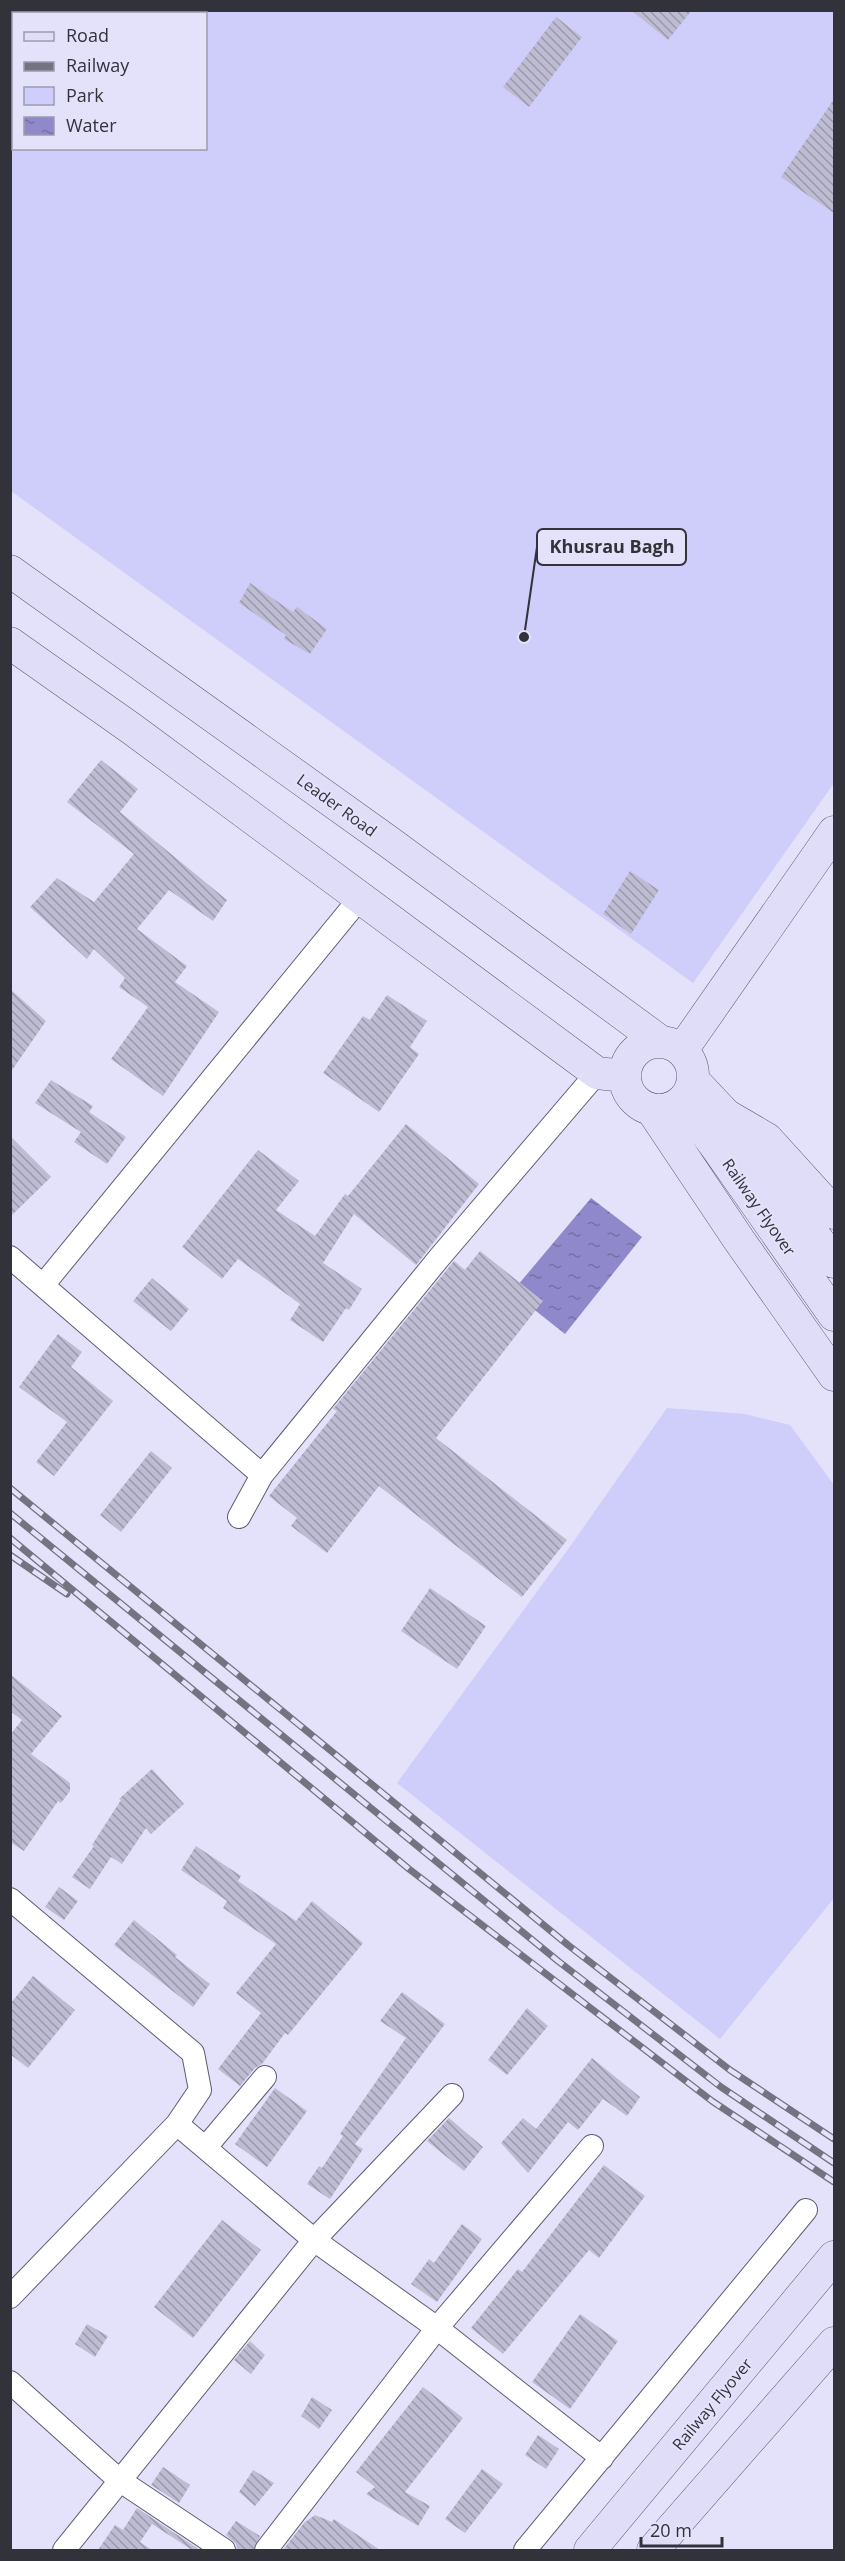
<svg xmlns="http://www.w3.org/2000/svg" width="845" height="2561" font-family="'Open Sans',sans-serif">
	<style>
		.green { fill: #cfcdf9; fill-rule: evenodd }
		.water { fill: url(#water-ripples) }
		.building { fill: url(#building-back-hatch) }
		.lines { fill: none; stroke-linecap: round; stroke-linejoin: round }
		.street-casing { stroke: #5e5c71; stroke-width: 24 }
		.secondary-casing { stroke: #5e5c71; stroke-width: 33 }
		.street { stroke: #fff; stroke-width: 22 }
		.secondary { stroke: #e0ddf9; stroke-width: 32 }
		.rail-casing { stroke: #737382; stroke-width: 7 }
		.rail { stroke: #e3e2fa; stroke-width: 4.5; stroke-dasharray: 14; stroke-linecap: butt }
		.labels { text-anchor: middle; stroke-width: 4.5; stroke-linejoin: round; paint-order: stroke }
		.street-label { font-size: 16px; fill: #32323b; stroke: #e3e2fa }
		.leader { fill: none; stroke: #32323b; stroke-width: 2 }
		.callout-dot { fill: #32323b; stroke: #e3e2fa; stroke-width: 2 }
		.callout { fill: #e3e2fa; stroke: #32323b; stroke-width: 2 }
		.callout-label { font-size: 18px; text-anchor: middle; font-weight: bold; fill: #32323b }
	</style>
	<defs>
		<pattern id="water-ripples" width="26" height="14" patternUnits="userSpaceOnUse" patternTransform="scale(1.5)"><rect width="26" height="14" fill="#8f88ca"/><path d="M2 4q2-2 4 0t4 0M15 11q2-2 4 0t4 0" fill="none" stroke="#7570a5"/></pattern>
		<pattern id="building-back-hatch" width="6" height="6" patternUnits="userSpaceOnUse" patternTransform="scale(1.5)"><rect width="6" height="6" fill="#bdbcd3"/><path d="M-1 5l2 2M0 0l6 6M5-1l2 2" fill="none" stroke="#9a99ac"/></pattern>
	</defs>
	<rect width="100%" height="100%" fill="#e3e2fa"/>
	<path class="green" d="M11,11H834V783L693,983L11,491ZM14,14H206V148H14Z
		M667,1408L745,1414L790,1425L834,1485V1898L720,2039L397,1783L569,1548Z"/>
	<path class="water" d="M591,1198L642,1237L565,1334L512,1292Z"/>
	<path class="building" d="M631,10H692L668,40Z
		M556,17L582,37L529,107L503,87Z
		M834,99V213L781,177Z
		M250,583L293,612L297,607L327,629L310,654L284,639L286,635L239,603Z
		M101,760L138,789L120,812L227,900L213,921L169,890L137,929L187,966L175,982L219,1012L163,1096L111,1059L148,1007L119,987L125,978L94,949L87,959L30,907L57,878L94,902L134,854L67,802Z
		M630,871L659,890L631,934L603,914Z
		M10,989L46,1021L10,1073Z
		M387,995L427,1021L410,1047L419,1054L379,1112L323,1073L363,1016L370,1020Z
		M51,1080L93,1106L89,1112L126,1137L107,1164L74,1142L81,1132L35,1103Z
		M406,1124L479,1184L416,1265L354,1214L323,1263L362,1289L349,1310L346,1308L323,1342L290,1320L300,1304L238,1259L222,1279L182,1247L258,1150L299,1181L276,1210L315,1236L345,1194L348,1196Z
		M10,1136L51,1177L10,1217Z
		M480,1251L543,1301L436,1438L567,1540L522,1597L379,1486L327,1553L291,1526L297,1518L269,1496L337,1411L333,1409L454,1261L465,1270Z
		M152,1278L189,1309L171,1331L133,1301Z
		M58,1334L82,1352L71,1367L113,1401L54,1476L36,1462L67,1422L19,1387Z
		M151,1451L172,1468L121,1532L100,1515Z
		M430,1588L486,1626L457,1669L401,1631Z
		M10,1674L62,1716L31,1754L70,1783V1791L61,1803L58,1801L24,1851L10,1842V1735L22,1720L10,1711Z
		M152,1769L184,1804L151,1834L146,1828L122,1864L111,1857L90,1889L72,1877L94,1846L92,1845L121,1800L119,1799Z
		M196,1846L241,1876L238,1881L296,1921L312,1901L363,1943L288,2035L285,2033L262,2064L255,2068L240,2086L218,2069L261,2013L236,1993L276,1944L223,1908L227,1901L181,1870Z
		M59,1887L78,1901L64,1920L45,1907Z
		M134,1920L177,1955L175,1957L210,1984L193,2007L114,1945Z
		M33,1976L75,2010L28,2068L10,2054V2004Z
		M402,1992L445,2024L355,2144L363,2149L330,2199L307,2184L319,2166L322,2168L343,2136L340,2134L406,2038L380,2021Z
		M527,2008L548,2026L507,2075L488,2060Z
		M592,2058L640,2097L627,2116L603,2099L578,2130L568,2122L528,2173L501,2143L523,2118L536,2129Z
		M275,2088L307,2111L267,2167L235,2144Z
		M449,2118L483,2147L464,2171L427,2141Z
		M604,2165L645,2196L599,2258L589,2250L503,2354L471,2328L518,2269L522,2272Z
		M222,2220L261,2250L193,2338L154,2307Z
		M462,2224L482,2239L437,2302L411,2284L429,2259L434,2263Z
		M580,2314L618,2341L570,2409L532,2382Z
		M87,2324L108,2336L95,2357L75,2344Z
		M250,2341L265,2355L251,2374L234,2360Z
		M423,2387L463,2418L405,2492L430,2506L418,2526L366,2494L375,2487L356,2472Z
		M312,2397L332,2410L319,2429L301,2416Z
		M538,2435L559,2449L546,2469L525,2455Z
		M163,2467L190,2485L179,2503L151,2485Z
		M482,2469L503,2484L465,2533L445,2519Z
		M253,2470L274,2483L255,2506L239,2492Z
		M137,2508L200,2550H192L152,2524L140,2542L152,2550H98L115,2525L123,2530Z
		M315,2515L332,2522L334,2519L380,2550H283L304,2523Z
		M236,2521L260,2536L253,2550H237L236,2544L226,2535Z"/>
	<g class="lines">
		<g class="street-casing">
			<path id="street" d="M10,1257L262,1475
				M44,1284L360,898
				M239,1517L262,1475L439,1258L597,1073
				M10,1899L193,2053L200,2090L177,2124L10,2297
				M177,2124L314,2240L437,2328L602,2458
				M206,2147L265,2077
				M10,2382L119,2480L224,2550
				M64,2550L314,2240L452,2095
				M266,2550L437,2328L592,2146
				M525,2550L806,2210"/>
		</g>
		<g class="secondary-casing">
			<path id="secondary" d="M10,571L389,842L661,1042
				M10,643L132,729L597,1073L624,1076
				M625 1076a34 34 0 1 1 68 0a34 34 0 1 1-68 0Z
				M682,1050L834,832
				M693,1080L726,1115L767,1139L834,1213
				M676,1106L703,1129L717,1148L834,1315
				M652,1110L739,1240L834,1375
				M736,1130L834,1262
				M590,2550L834,2257
				M653,2550L834,2343"/>
		</g>
		<use href="#street" class="street"/>
		<use href="#secondary" class="secondary"/>
		<g class="rail-casing">
			<path id="rail" d="M10,1488L568,1945L730,2070L834,2139
				M10,1513L558,1961L721,2087L834,2163
				M10,1538L409,1869L712,2101L834,2182
				M10,1555L67,1594"/>
		</g>
		<use href="#rail" class="rail"/>
	</g>
	<g class="labels">
		<g class="street-label">
			<text transform="translate(337 805) rotate(36)" y="6">Leader Road</text>
			<text transform="translate(759 1207) rotate(55)" y="6">Railway Flyover</text>
			<text transform="translate(712 2404) rotate(-50)" y="6">Railway Flyover</text>
		</g>
	</g>
	<path class="leader" d="M524 637L537 547"/>
	<circle class="callout-dot" cx="524" cy="637" r="6"/>
	<rect class="callout" x="537" y="529" width="149" height="36" rx="6"/>
	<g class="callout-label">
		<text x="612" y="553">Khusrau Bagh</text>
	</g>
	<rect width="845" height="2561" fill="none" stroke="#32323b" stroke-width="24"/>
	<rect x="12" y="12" width="195" height="138" fill="#e3e2fa" stroke="#9c9cae" stroke-width="1.5"/>
	<rect x="24" y="32" width="30" height="9" fill="#e0ddf9" stroke="#9c9cae" stroke-width="1.5"/>
	<text x="66" y="42" font-size="18" fill="#32323b">Road</text>
	<rect x="24" y="62" width="30" height="9" fill="#737382" stroke="#9c9cae" stroke-width="1.5"/>
	<text x="66" y="72" font-size="18" fill="#32323b">Railway</text>
	<rect x="24" y="87" width="30" height="18" fill="#cfcdf9" stroke="#9c9cae" stroke-width="1.5"/>
	<text x="66" y="102" font-size="18" fill="#32323b">Park</text>
	<rect x="24" y="117" width="30" height="18" fill="url(#water-ripples)" stroke="#9c9cae" stroke-width="1.5"/>
	<text x="66" y="132" font-size="18" fill="#32323b">Water</text>
	<path d="M641 2537v9h81v-9" fill="none" stroke="#32323b" stroke-width="3"/>
	<text x="650" y="2537" font-size="18" fill="#32323b" stroke="#e3e2fa" stroke-width="4.5" paint-order="stroke">20 m</text>
</svg>
